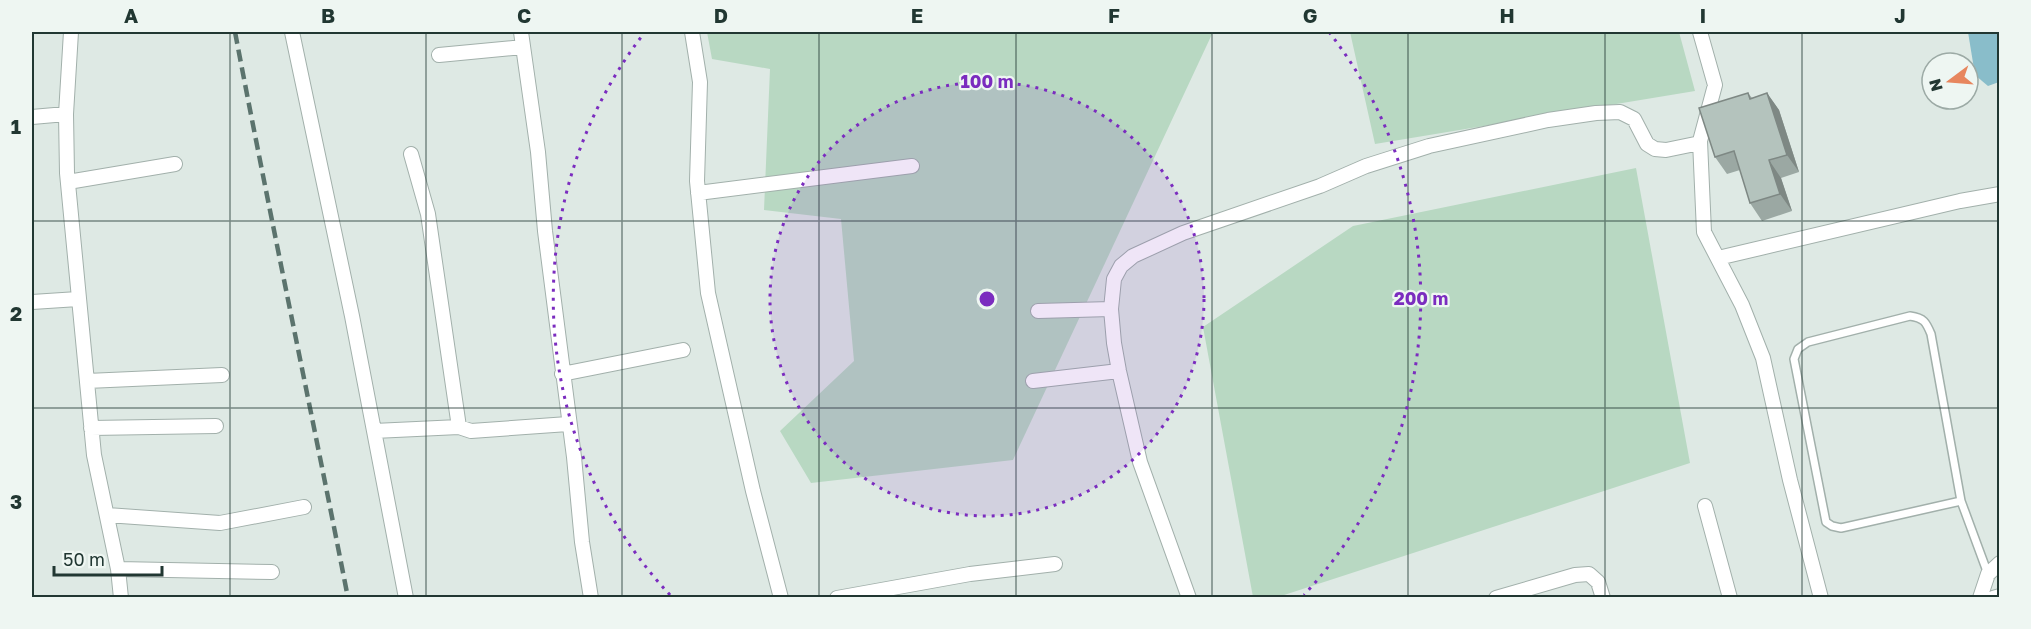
<svg xmlns="http://www.w3.org/2000/svg" width="2031" height="629" font-family="'Golos Text',sans-serif">
	<style>
		.green { fill: #b8d8c2 }
		.water { fill: #89bdca }
		.lines { fill: none; stroke-linecap: round; stroke-linejoin: round }
		.service-casing { stroke: #a2b0ab; stroke-width: 10 }
		.minor-casing { stroke: #a2b0ab; stroke-width: 16 }
		.service { stroke: #fff; stroke-width: 7 }
		.minor { stroke: #fff; stroke-width: 14 }
		.rail { stroke: #5b736d; stroke-width: 4.5; stroke-dasharray: 12 6; stroke-linecap: butt }
		.wall { fill: #9ba8a3 }
		.shaded-wall { fill: #7e8884 }
		.building { fill: #b4c3bd; stroke: #7e8884; stroke-width: 1.5 }
		.grid { fill: none; stroke: #213732; stroke-width: 1.5; stroke-opacity: 0.55 }
		.ring { fill: none; stroke: #7b2cbf; stroke-width: 3; stroke-dasharray: 3 6 }
		.centre { fill: #7b2cbf; stroke: #eef6f2; stroke-width: 3 }
		.ring-label { font-size: 18px; text-anchor: middle; font-weight: bold; fill: #7b2cbf; stroke: #eef6f2; stroke-width: 4.5; stroke-linejoin: round; paint-order: stroke }
		.neatline { fill: none; stroke: #213732; stroke-width: 2 }
		.grid-label { font-size: 20px; text-anchor: middle; font-weight: bold; fill: #213732 }
	</style>
	<rect width="100%" height="100%" fill="#dee9e4"/>
	<path class="green" d="M707,32H1213L1013,460L811,483L780,431L854,361L841,219L764,210L770,69L712,59Z
		M1350,32H1679L1695,91L1375,144Z
		M1636,168L1690,463L1278,597H1253L1203,327L1353,226Z"/>
	<path class="water" d="M1968,32H1999V82L1988,86L1975,75Z"/>
	<g class="lines">
		<g class="service-casing">
			<path id="service" d="M1961,501L1841,528L1832,526L1826,522L1794,359L1798,349L1808,342L1910,316C1924,318 1926,322 1931,334L1961,501L1988,574"/>
		</g>
		<g class="minor-casing">
			<path id="minor" d="M71,32L66,114L67,173L94,455L118,569L121,598
				M292,32L352,316L406,598
				M521,32L538,152L545,231L574,457L582,542L591,598
				M692,32L700,82L697,181L708,293L753,491L781,598
				M1700,32L1715,85L1700,141L1704,232L1742,305L1763,358L1790,480L1821,598
				M439,55L523,47
				M32,117L66,114
				M411,154L428,214L459,427
				M68,182L175,164
				M698,193L912,166
				M1718,258L1960,201L2000,194
				M32,302L78,299
				M1038,311L1111,309
				M562,374L683,350
				M87,381L222,375
				M1033,381L1119,371
				M91,428L216,426
				M374,431L459,427L471,431L568,424
				M1705,506L1730,598
				M107,515L220,523L304,507
				M118,569L272,572
				M837,598L970,574L1055,564
				M1189,598L1140,462L1119,371L1114,343L1111,309L1114,279L1121,266L1133,256L1183,233L1320,186L1366,166L1429,146L1548,120L1596,113L1620,112L1634,119L1647,144L1655,149L1666,150L1700,143
				M1496,598L1575,575L1589,574L1598,582L1603,598
				M1980,598L1988,574L2000,563
				M1993,598L2000,596"/>
		</g>
		<use href="#service" class="service"/>
		<use href="#minor" class="minor"/>
		<path class="rail" d="M235,32C271,221 311,409 348,598"/>
	</g>
	<path class="wall" d="M1748,93L1752,98L1767,93L1779,110L1799,172L1781,178L1792,211L1762,221L1750,203L1740,170L1727,174L1715,157Z"/>
	<path class="shaded-wall" d="M1767,93L1779,110L1799,172L1787,155Z
		M1769,160L1781,178L1792,211L1780,194Z"/>
	<path class="building" d="M1748,93L1750,99L1767,93L1787,155L1769,160L1780,194L1750,203L1734,151L1715,157L1699,108Z"/>
	<path class="grid" d="M230,32V598M426,32V598M622,32V598M819,32V598M1016,32V598M1212,32V598M1408,32V598M1605,32V598M1802,32V598M32,221H2000M32,408H2000"/>
	<circle cx="987" cy="299" r="217" fill="#7b2cbf" fill-opacity=".12"/>
	<g class="ring">
		<circle cx="987" cy="299" r="217"/>
		<path d="M670 595A434 434 0 0 1 645 32M1329 32A434 434 0 0 1 1304 595"/>
	</g>
	<circle cx="987" cy="299" r="9" class="centre"/>
	<g class="ring-label">
		<text x="987" y="88">100 m</text>
		<text x="1421" y="305">200 m</text>
	</g>
	<rect width="2031" height="629" fill="none" stroke="#eef6f2" stroke-width="66"/>
	<g transform="translate(1950 81) rotate(254)"><circle r="28" fill="#eef6f2" stroke="#9caaa5" stroke-width="1.5"/>
	<path d="M0-4.5L10 22L0 15L-10 22Z" fill="#e7865e"/>
	<text y="-9" font-size="16" font-weight="bold" text-anchor="middle" fill="#213732">N</text>
	</g>
	<path d="M54 566v9h108v-9" fill="none" stroke="#213732" stroke-width="3"/>
	<text x="63" y="566" font-size="18" fill="#213732" stroke="#eef6f2" stroke-width="4.5" paint-order="stroke">50 m</text>
	<rect x="33" y="33" width="1965" height="563" class="neatline"/>
	<g class="grid-label">
		<text x="131" y="23">A</text>
		<text x="328" y="23">B</text>
		<text x="524" y="23">C</text>
		<text x="721" y="23">D</text>
		<text x="917" y="23">E</text>
		<text x="1114" y="23">F</text>
		<text x="1310" y="23">G</text>
		<text x="1507" y="23">H</text>
		<text x="1703" y="23">I</text>
		<text x="1900" y="23">J</text>
		<text x="16" y="134">1</text>
		<text x="16" y="321">2</text>
		<text x="16" y="509">3</text>
	</g>
</svg>
